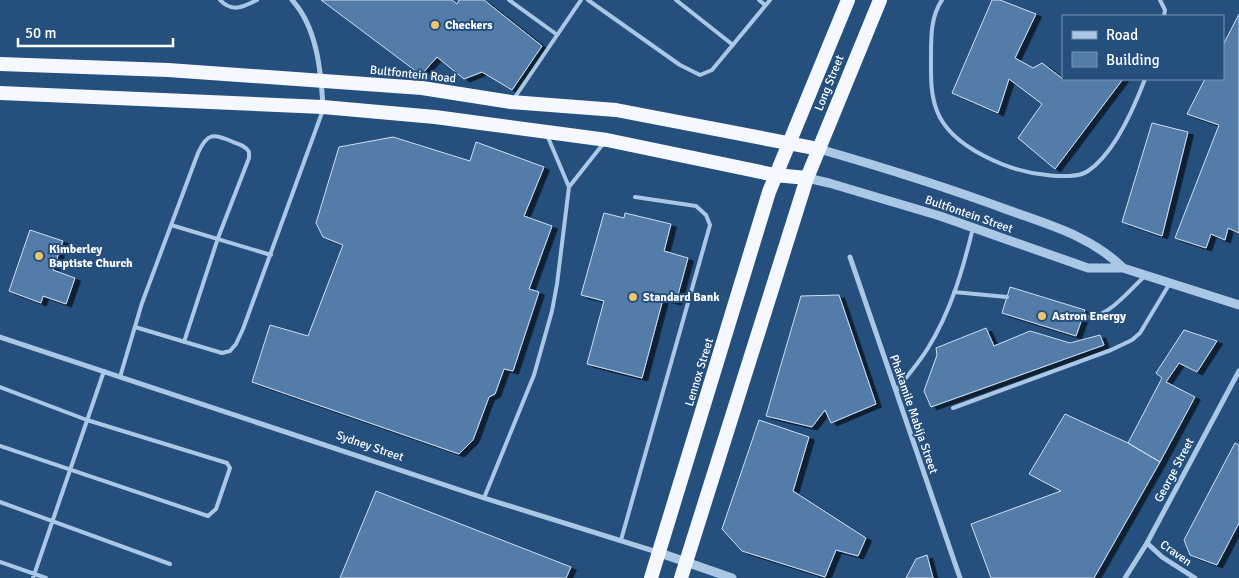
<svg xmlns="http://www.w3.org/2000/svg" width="1239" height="578" font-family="Signika,sans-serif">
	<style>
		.building { fill: #527ba8; stroke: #cde0f4; filter: url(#shadow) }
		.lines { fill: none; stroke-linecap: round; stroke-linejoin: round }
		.service { stroke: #aac7e5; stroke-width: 4 }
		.minor { stroke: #aac7e5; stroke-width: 5 }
		.tertiary { stroke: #aac7e5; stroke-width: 9 }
		.trunk { stroke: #f5f8fe; stroke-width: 14 }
		.poi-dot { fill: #eec56f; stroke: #254f7d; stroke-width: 2 }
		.labels { text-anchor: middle; stroke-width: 4; stroke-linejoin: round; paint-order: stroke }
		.poi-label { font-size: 12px; font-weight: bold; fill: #fff; stroke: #254f7d; text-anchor: start }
		.street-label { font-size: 12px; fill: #fff; stroke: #254f7d }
	</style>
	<defs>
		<filter id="shadow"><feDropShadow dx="5.5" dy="3" stdDeviation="0" flood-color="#0009"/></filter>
	</defs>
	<rect width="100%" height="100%" fill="#254f7d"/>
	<path class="building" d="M321,0H452L457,4L459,0H484L542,46L512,90L482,72L464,79L437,57L421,75Z
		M992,0H1000L1036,14L1015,58L1033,68L1042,63L1063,79H1123L1055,169L1018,138L1042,104L1009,79L998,113L952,93Z
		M1239,14V233L1228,228L1225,240L1211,234L1206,248L1175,238L1219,125L1187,114L1205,79H1223V45Z
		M1152,123L1188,132L1162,236L1122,222Z
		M393,137L470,161L476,142L544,167L524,216L552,226L529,289L539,292L513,371L504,369L495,394L489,397L473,440L459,454L252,382L270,325L308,336L343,245L323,237L316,223L339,147Z
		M604,213L624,218L625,213L671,224L664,251L688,258L676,302L663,299L642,378L587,364L604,301L581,295Z
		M30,230L63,241L53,270L75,278L66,304L43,296L41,303L9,291Z
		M1010,287L1085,310L1076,336L1002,313Z
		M839,295L876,404L831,423L825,410L812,427L766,416L801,296Z
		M986,328L994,346L1030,331L1070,343L1100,335L1104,345L931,407L924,391L937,355L936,348Z
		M1184,330L1217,341L1197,372L1179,363L1166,382L1195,397L1160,462L1128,443L1162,378L1156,373Z
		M1065,414L1128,443L1160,462L1094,578H991L971,524L1061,491L1029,474Z
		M759,420L809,437L793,491L866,538L858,556L836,550L825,577L742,551L722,529Z
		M1235,443L1239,445V523L1217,565L1190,555L1184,540Z
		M376,491L571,567L566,578H340Z
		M927,555L933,578H906L916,559Z"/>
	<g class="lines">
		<path class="service" d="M220,0C232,13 243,7 257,0
			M509,0L556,34
			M588,0L680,65L700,75L712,70L770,0
			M676,0L733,45
			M759,0L765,5
			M942,0C931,16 931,36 931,55C931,74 930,93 937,111C951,148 1011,172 1047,175C1059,176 1078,178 1088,171C1115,153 1134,108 1145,79
			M1160,0L1165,10L1164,16
			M513,100L581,0
			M569,187L603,144
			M171,225L271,255
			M954,292L1007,297
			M1083,317C1106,321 1128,291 1144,277
			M135,327L222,353L230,351L236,344L243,329L323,110
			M120,377L142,303L198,153C207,133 213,133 233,142C239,144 246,146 249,152V158L218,238L184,342
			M0,387L87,420L227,463L230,468L216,509L208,516L0,446
			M896,391C906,377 919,363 928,348C951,311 963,269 973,228
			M953,408L1111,350L1132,340L1140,333L1170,283
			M484,498L534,375L552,311L557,284L569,187L547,135
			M0,502L170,564
			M621,540L710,225L706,215L696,206L635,197
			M0,562L46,578
			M33,578L104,371"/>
		<path class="minor" d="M292,0C317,27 321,71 323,107
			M850,257L960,578
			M0,337L484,498L657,552
			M1147,543L1162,557L1195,578
			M1125,578L1147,543L1239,371"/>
		<path class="tertiary" d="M819,149C882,167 946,187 1008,210C1049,225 1091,236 1123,268
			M807,178L829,183L940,216L1088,268H1123L1239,305
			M660,553L732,578"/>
		<path class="trunk" d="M0,64L168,70L422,88L511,102L616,110L819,149
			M0,93L323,107L435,117L607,140L775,175L807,178
			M651,578L769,192L848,0
			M681,578L807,178L880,0"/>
	</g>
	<g class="poi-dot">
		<circle cx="435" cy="25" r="5"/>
		<circle cx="39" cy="256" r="5"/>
		<circle cx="633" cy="297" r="5"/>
		<circle cx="1042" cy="316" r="5"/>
	</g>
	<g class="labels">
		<g class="poi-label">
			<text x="445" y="29">Checkers</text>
			<text x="49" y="253">Kimberley<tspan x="49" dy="14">Baptiste Church</tspan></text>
			<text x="643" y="301">Standard Bank</text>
			<text x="1052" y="320">Astron Energy</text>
		</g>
		<g class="street-label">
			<text transform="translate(413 74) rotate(6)" y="4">Bultfontein Road</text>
			<text transform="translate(829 83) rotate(-68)" y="4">Long Street</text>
			<text transform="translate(969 214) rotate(19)" y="4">Bultfontein Street</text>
			<text transform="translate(699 372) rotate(-73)" y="4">Lennox Street</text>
			<text transform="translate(914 414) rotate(71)" y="4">Phakamile Mabija Street</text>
			<text transform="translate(370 446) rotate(19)" y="4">Sydney Street</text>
			<text transform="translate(1174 470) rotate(-62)" y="4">George Street</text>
			<text transform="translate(1176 553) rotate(35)" y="4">Craven</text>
		</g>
	</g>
	<rect x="1062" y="15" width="162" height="65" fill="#254f7d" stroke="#7c95b1"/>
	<rect x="1072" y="31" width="25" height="8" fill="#aac7e5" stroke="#7c95b1"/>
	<text x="1106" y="40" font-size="15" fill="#ffffff">Road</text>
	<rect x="1072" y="52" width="25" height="15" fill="#527ba8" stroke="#7c95b1"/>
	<text x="1106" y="65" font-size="15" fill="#ffffff">Building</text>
	<path d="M18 38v8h155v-8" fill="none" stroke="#ffffff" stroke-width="2.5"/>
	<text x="25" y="38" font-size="15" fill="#ffffff" stroke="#254f7d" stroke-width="4" paint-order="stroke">50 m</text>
</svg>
